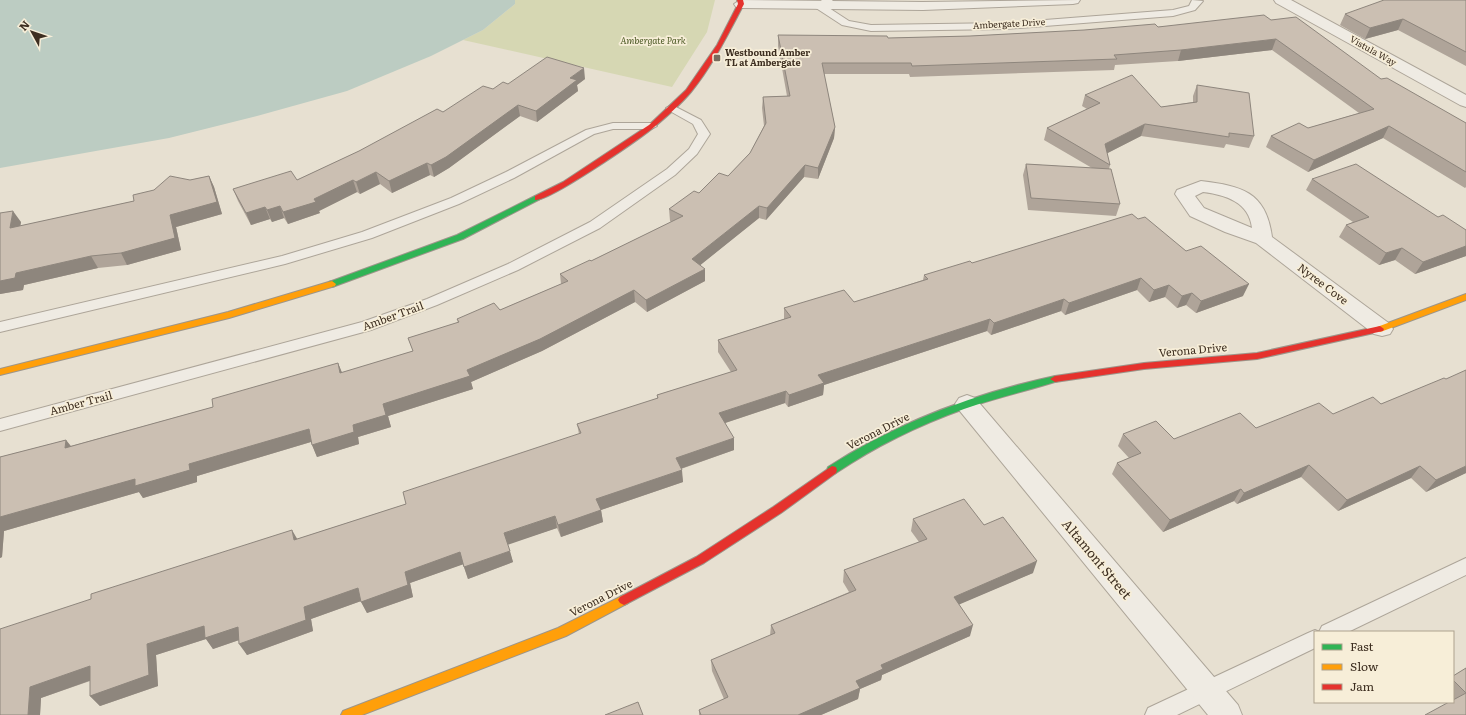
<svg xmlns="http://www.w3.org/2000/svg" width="1466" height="715" font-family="Literata,serif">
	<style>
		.green { fill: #d6d7b3 }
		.water { fill: #bcccc2 }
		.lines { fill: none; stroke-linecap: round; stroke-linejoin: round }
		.lane-casing { stroke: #ada599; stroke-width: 2 }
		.street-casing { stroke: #ada599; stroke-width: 2 }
		.fast-casing { stroke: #9c958a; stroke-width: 2 }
		.slow-casing { stroke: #9c958a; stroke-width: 2 }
		.jam-casing { stroke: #9c958a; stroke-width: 2 }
		.lane { fill: #efebe3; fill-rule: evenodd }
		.street { fill: #efebe3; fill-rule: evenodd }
		.fast { fill: #30b455; fill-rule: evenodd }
		.slow { fill: #ff9f0a; fill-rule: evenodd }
		.jam { fill: #e5322d; fill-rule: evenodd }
		.wall { fill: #afa499 }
		.shaded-wall { fill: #8e867d }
		.building { fill: #cbbfb2; stroke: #8e867d }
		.poi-dot { fill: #786c5e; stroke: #f7eed8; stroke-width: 1.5 }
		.labels { text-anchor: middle; stroke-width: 3.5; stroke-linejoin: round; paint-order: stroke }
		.far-street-label { font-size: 9px; fill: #3d2e20; stroke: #f7eed8 }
		.far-park-label { font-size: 9px; font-style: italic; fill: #4d5a26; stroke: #f7eed8 }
		.far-poi-label { font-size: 9px; font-weight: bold; fill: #3d2e20; stroke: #f7eed8; text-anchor: start }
		.street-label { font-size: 11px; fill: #3d2e20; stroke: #f7eed8 }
		.near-street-label { font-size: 13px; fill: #3d2e20; stroke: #f7eed8 }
	</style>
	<rect width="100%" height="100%" fill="#e7e0d1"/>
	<path class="green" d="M515,0H715L707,32L672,87L463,40L483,30L515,4Z"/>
	<path class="water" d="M0,0H515V4L483,30L431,56L347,91L257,116L169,138L0,168Z"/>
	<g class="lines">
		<g class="lane-casing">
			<path id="lane" d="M822,0H833L826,6L849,21L871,25L1005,23L1173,10L1189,6L1192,0L1203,1L1195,10L1173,16L1005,29L871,31L842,25L816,8L814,6Z
				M672,105L701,120L710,134L697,154L675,175L600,228L518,270L437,305L371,330L0,431V419L362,322L427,299L508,264L590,222L667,169L689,149L698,134L693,124L668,110L666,108Z
				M613,123H651L657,126L651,129H613L594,134L514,178L459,204L372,238L285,264L0,332V322L282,256L362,232L451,198L506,172L586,130Z
				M1466,558V575L1348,632H1315V648L1177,715H1145L1148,708L1308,633L1315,630L1319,632L1322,626Z"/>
		</g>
		<g class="street-casing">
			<path id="street" d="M740,0L923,2L1080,0L1078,3L1073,4L923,10L741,8L736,7L734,4Z
				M1274,0H1291L1466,95V107L1460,105L1276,3Z
				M1201,181C1241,186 1266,191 1272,237L1390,324L1393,329L1390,334L1382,336L1374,334L1256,243L1225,232L1190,216L1175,194L1177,190ZM1203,192C1226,195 1249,202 1252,228L1204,208L1195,196Z
				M967,395L975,398L1238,705L1242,715H1208L959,410L955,404L959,398Z"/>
		</g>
		<g class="fast-casing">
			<path id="fast" d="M535,196H538L542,198L463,239L335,286L332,287L328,284L329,282L457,235Z
				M1055,376L1058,377L1060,379L1058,381C1027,391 995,398 964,409C919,425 876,446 836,473L832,474L828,473L827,470L828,467C896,423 976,393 1055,376Z"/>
		</g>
		<g class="slow-casing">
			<path id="slow" d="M332,281L336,284L335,286L229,318L0,375V369L228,312Z
				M1466,294V300L1383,331L1380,332L1376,329L1377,327Z
				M624,595L628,597L630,600L628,603L566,636L362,715H341L343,711L558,628Z"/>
		</g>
		<g class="jam-casing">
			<path id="jam" d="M737,0H743L744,4C728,34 713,65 691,92C681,104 665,118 653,128C638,140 549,202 535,200V196L563,182L649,125L686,90L717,45L738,4Z
				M1380,326L1384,329L1383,331L1257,359L1144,369L1055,382L1050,379L1055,376L1144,363L1257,353Z
				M832,466L836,467L837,470L836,473L781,513L704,563L628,603L624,605L620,603L618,600L620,597L696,557L773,507Z"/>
		</g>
		<use href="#lane" class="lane"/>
		<use href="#street" class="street"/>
		<use href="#fast" class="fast"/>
		<use href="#slow" class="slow"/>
		<use href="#jam" class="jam"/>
	</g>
	<path class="wall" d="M1466,0V66L1398,30L1365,39L1340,25L1345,14Z
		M1271,20L1381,79L1466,123V187L1465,188L1383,138L1308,172L1266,147L1271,136L1308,128L1359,113L1272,50L1178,61L1115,65L1114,70L910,77L909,74H824L835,127L834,138L818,179L804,177L766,220L759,218L700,265L705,281L647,312L635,302L542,351L471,382L473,389L388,416L391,427L358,437L359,444L317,457L311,442L197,476V482L143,498L139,492L4,531L2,557L0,558V457L66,440L71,446L213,407L338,363L342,373L413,351L408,338L458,323L457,319L500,310L561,284L560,274L591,261L671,222L670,221L669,209L699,193L728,176L750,153L764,126L762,108L763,97L787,96L778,46V35L888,38L970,36L1158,27Z
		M585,79L577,85L578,91L537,122L520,116L449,168L434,177L430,175L392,193L380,184L360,194L357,192L319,211L320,213L288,224L284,218L272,222L270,219L251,225L238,201L233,189L297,180L493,89L508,84Z
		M1197,85L1254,136L1249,148L1226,144L1224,148L1141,136L1107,153L1110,165L1109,169L1120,204L1116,216L1028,210L1023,175L1026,164L1092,168L1044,140L1047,128L1087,109L1082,106L1085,95L1161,107L1193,102V96Z
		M209,176L214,187L222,214L176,227L181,250L127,265L98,268L24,285L23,290L0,294V213L21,222L20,226L134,201L190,180Z
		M1312,179L1438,217L1466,230V256L1415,274L1395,260L1379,265L1339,237L1346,225L1353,222L1306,190Z
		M1138,219L1186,251L1243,296L1196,313L1186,305L1177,308L1165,297L1149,302L1137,290L1065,315L1061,311L991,335L987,331L824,385L823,395L788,407L785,403L725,423L734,450L681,469L683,482L601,510L603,522L561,537L557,528L507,544L513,562L468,579L463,564L410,583L413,597L367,613L361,601L311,619L313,631L247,655L239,640L213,649L206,639L156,655L158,686L100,706L90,696V681L41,698L40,715H0L91,599L297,539L406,504L579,434L577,424L657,399V395L731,372L718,352V340L784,319V308L854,302L923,280L924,275L972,263Z
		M1446,379L1466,473L1426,492L1411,478L1338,511L1301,477L1237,504L1234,501L1163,532L1112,474L1117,463L1129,458L1118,446L1123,434L1174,439L1256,428L1333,414L1381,404Z
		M913,519L984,525L1033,573L959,604L970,636L882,675L881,680L860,689L858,699L821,715H699V710L724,699L712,671L711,660L770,636L771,625L849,592L843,582L844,570L919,542L911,531Z
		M1466,668V715L1453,702V676Z"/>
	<path class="shaded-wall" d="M1403,19L1398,30L1365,39L1370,28Z
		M1276,39L1272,50L1178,61L1181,50Z
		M584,68L585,79L577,85L578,91L537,122L536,111L570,78Z
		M518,105L520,116L449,168L434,177L431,165Z
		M1145,124L1141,136L1102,156L1105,144Z
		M1389,126L1383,138L1308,172L1314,160Z
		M835,127L834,138L818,179V168Z
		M427,163L430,175L392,193L389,181Z
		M805,165L804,177L766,220L767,208Z
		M376,172L380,184L360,194L356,182Z
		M209,176L214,187L222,214L176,227L181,250L127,265L121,253L170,215Z
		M353,180L357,192L319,211L320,213L288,224L283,212L314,199Z
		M280,206L284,218L272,222L267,210Z
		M759,206V218L693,271L692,259Z
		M265,207L270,219L251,225L246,213Z
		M13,211L21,222L18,240L10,228Z
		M1466,246V256L1415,274L1423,262Z
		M1402,248L1395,260L1379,265L1386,253Z
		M91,256L98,268L24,285L23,290L0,294V281L16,273Z
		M705,269V281L647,312L646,300Z
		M1141,278L1137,290L1065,315L1069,303Z
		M1249,284L1243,296L1196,313L1201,301Z
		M1169,285L1165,297L1149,302L1154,290Z
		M634,290L635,302L542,351L471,382L473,389L388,416L391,427L358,437L359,444L317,457L312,445L353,425L383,404L467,370Z
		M1192,293L1186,305L1177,308L1182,296Z
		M1064,299L1061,311L991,335L994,323Z
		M990,319L987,331L824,385L823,395L788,407L789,395L818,375Z
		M338,363L343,375L340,373Z
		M786,391L785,403L719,425V413Z
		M309,429L314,441L197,476V482L143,498L139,492L4,531L2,557L0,558V517Z
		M734,438V450L677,470L676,458Z
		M66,440L75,452L65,448Z
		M1309,465L1301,477L1237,504L1244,493Z
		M1420,466L1411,478L1338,511L1347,500Z
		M1466,466V473L1426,492L1436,480Z
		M682,470L683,482L598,511L596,499Z
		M1241,489L1234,501L1163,532L1170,520Z
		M601,510L603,522L561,537L558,525Z
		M555,516L557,528L507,545L504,533Z
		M292,530L299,542L294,540Z
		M510,551L513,562L468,579L464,567Z
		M460,552L464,564L410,583L413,597L367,613L361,602L405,572Z
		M1037,561L1033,573L951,608L954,597Z
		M358,588L364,600L311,619L313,631L247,655L239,644L304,607Z
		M973,625L970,636L882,675L881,680L860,689L858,699L821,715H798L881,665Z
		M204,626L238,627L245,638L213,649L206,639L156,655L158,686L100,706L90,696L147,644Z
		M90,666L100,677L41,698L40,715H28L30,687Z"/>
	<path class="building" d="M1384,0H1466V52L1403,19L1370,28L1345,14Z
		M1264,15L1271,20L1296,17L1381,79L1387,78L1466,123V172L1389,126L1314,160L1271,136L1299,123L1308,128L1374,109L1276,39L1181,50L1114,55L1117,59L912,66L911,63H822L835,127L818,168L805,165L767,208L759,206L692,259L705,269L646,300L634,290L540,339L467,370L470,376L383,404L386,415L353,425L354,432L312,445L309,429L189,464L190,470L135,486V479L0,517V457L66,440L65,448L213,407L212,399L338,363L340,373L413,351L408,338L459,322L457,319L494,303L500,310L568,281L560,274L590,260L591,261L683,216L669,209L694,191L699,193L719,173L728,176L750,153L766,123L763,97L790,96L778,35L887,36L888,38L970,36L1084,30L1155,24L1158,27Z
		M547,57L584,68L570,78L577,80L536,111L518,105L446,157L431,165L427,163L389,181L376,172L356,182L353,180L314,199L316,202L283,212L280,206L267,210L265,207L246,213L233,189L291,171L297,180L359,151L437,109L443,112L483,86L493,89L503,82L508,84Z
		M1132,75L1161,107L1197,102V85L1249,93L1254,136L1229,133V137L1145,124L1105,144L1110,165L1047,128L1100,103L1085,95Z
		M1026,164L1111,169L1120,204L1031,198Z
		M1356,164L1438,217L1443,215L1466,230V246L1423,262L1402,248L1386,253L1346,225L1369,217L1312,179Z
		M170,176L190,180L209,176L217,202L170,215L175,238L121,253L91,256L16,273L15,278L0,281V213L13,211L10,228L134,201L133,195L154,190Z
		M1132,214L1138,219L1145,217L1186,251L1201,246L1249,284L1201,301L1192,293L1182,296L1169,285L1154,290L1141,278L1069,303L1064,299L994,323L990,319L818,375L824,383L789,395L786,391L719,413L734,438L676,458L682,470L596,499L601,510L558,525L555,516L504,533L510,551L464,567L460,552L405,572L408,585L361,602L358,588L304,607L306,620L239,644L238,627L205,638L204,626L147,644L149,675L90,696V666L30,687L28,715H0V629L91,599V594L292,530L294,540L406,504L403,492L581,433L577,424L658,398L657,395L737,370L718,340L791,317L784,308L844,290L854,302L928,279L924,275L970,261L972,263Z
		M1466,370V466L1436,480L1420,466L1347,500L1309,465L1244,493L1241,489L1170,520L1117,463L1141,453L1123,434L1156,421L1174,439L1240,413L1256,428L1319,403L1333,414L1373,397L1381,404L1444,378L1446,379Z
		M964,499L984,525L1003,517L1037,561L954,597L973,625L881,665L883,669L856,681L860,688L798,715H701L699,710L728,697L711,660L775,633L771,625L856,590L844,570L927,539L913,519Z
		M1466,668V715H1425L1449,702H1453V700L1466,693L1453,680V676Z
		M638,702L643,715H605Z"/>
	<rect class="poi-dot" x="713" y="54" width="8" height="8" rx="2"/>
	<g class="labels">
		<g class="far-street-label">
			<text transform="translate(1009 24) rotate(-3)" y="3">Ambergate Drive</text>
			<text transform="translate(1373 51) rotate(29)" y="3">Vistula Way</text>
		</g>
		<g class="far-park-label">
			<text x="653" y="44">Ambergate Park</text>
		</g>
		<g class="far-poi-label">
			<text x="725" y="56">Westbound Amber<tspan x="725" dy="10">TL at Ambergate</tspan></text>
		</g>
		<g class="street-label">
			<text transform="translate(1323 284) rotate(37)" y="4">Nyree Cove</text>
			<text transform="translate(393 316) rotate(-20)" y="4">Amber Trail</text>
			<text transform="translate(1193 350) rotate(-5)" y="4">Verona Drive</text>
			<text transform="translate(81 403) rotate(-15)" y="4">Amber Trail</text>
			<text transform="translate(878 431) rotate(-27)" y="4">Verona Drive</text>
			<text transform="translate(601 598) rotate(-27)" y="4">Verona Drive</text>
		</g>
		<g class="near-street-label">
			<text transform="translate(1097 559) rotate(50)" y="5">Altamont Street</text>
		</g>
	</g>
	<rect x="1314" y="631" width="140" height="72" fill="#f7eed8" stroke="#ada18e"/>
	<rect x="1322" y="644" width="20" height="6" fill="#30b455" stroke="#ada18e"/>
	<text x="1350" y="651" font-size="12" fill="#3d2e20">Fast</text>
	<rect x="1322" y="664" width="20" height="6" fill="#ff9f0a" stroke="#ada18e"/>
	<text x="1350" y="671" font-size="12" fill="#3d2e20">Slow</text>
	<rect x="1322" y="684" width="20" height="6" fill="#e5322d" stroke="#ada18e"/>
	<text x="1350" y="691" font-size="12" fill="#3d2e20">Jam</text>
	<g transform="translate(32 32) rotate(310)" stroke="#f7eed8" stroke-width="3" paint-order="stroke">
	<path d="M0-3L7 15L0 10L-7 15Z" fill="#3d2e20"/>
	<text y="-6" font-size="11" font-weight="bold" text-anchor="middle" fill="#3d2e20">N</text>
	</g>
</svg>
